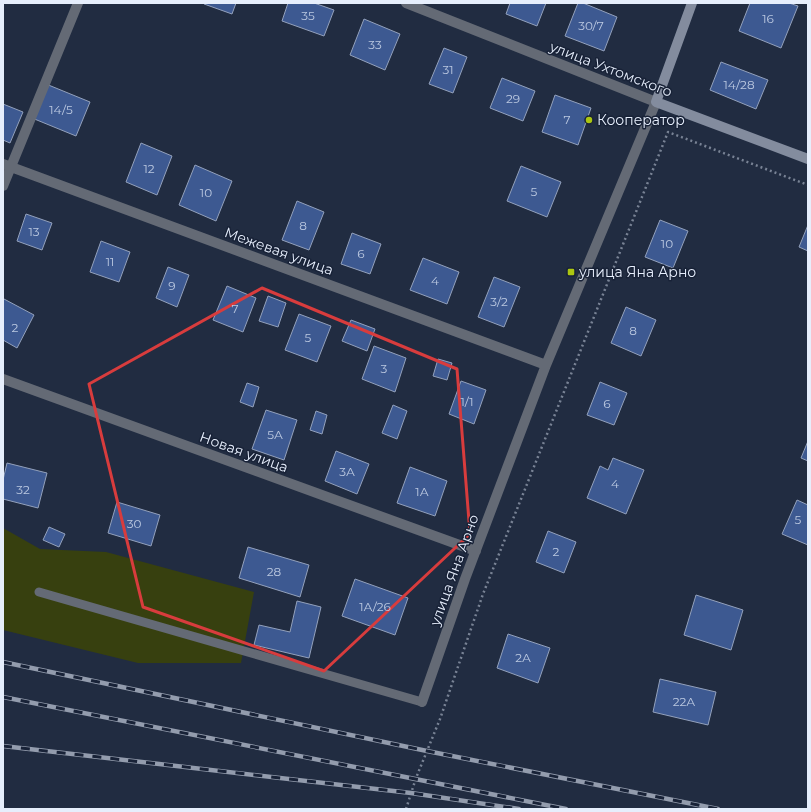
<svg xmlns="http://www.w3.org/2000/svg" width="811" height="812" font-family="Montserrat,sans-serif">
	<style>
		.green { fill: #37400f }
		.building { fill: #3d5991; stroke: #93a1bc }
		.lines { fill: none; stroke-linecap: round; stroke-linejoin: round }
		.path { stroke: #798395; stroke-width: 2.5; stroke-dasharray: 2 3; stroke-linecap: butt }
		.lane { stroke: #646a75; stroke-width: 9 }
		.street { stroke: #646a75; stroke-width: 10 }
		.secondary { stroke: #838c9e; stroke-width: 10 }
		.rail-casing { stroke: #939cad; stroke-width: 4.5 }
		.rail { stroke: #182237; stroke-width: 3; stroke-dasharray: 9; stroke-linecap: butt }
		.marked { fill: none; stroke: #d83c3d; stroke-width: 3; stroke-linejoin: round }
		.poi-dot { fill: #acc611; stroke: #182237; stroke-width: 1.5 }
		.labels { text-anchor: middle; stroke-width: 3; stroke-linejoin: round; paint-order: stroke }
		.number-label { font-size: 12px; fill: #bcc9e1 }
		.street-label { font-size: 14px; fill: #e6eefc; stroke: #182237 }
		.poi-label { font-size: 14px; fill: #e6eefc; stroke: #182237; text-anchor: start }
	</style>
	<rect width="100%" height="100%" fill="#212c41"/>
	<path class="green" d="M3,528L40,549L106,552L254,592L241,663H138L3,630Z"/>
	<path class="building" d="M205,3H236L232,14L204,4Z
		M288,3H314L334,10L324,36L282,21Z
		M510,3H546L537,26L506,14Z
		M578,3H583L617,17L604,51L565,36Z
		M750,3H789L798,6L781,48L739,31Z
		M364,19L400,34L385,70L350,55Z
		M444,48L467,57L453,93L429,84Z
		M721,62L768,80L756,109L710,90Z
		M502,78L535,91L523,121L490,108Z
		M46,84L90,102L76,136L32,118Z
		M555,95L591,108L578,145L542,132Z
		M3,104L23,112L10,143L3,140Z
		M141,143L172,156L157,195L126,182Z
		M195,165L232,181L216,221L179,205Z
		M521,166L561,182L547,217L507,201Z
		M297,201L324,212L309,250L282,240Z
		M26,214L52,223L42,250L17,241Z
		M660,220L688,231L673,268L645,257Z
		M808,225V251L799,247Z
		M352,233L381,244L370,274L341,264Z
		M101,241L130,252L119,282L90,272Z
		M423,258L459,272L447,304L410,290Z
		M168,267L189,275L177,307L156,298Z
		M494,277L520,287L504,327L478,317Z
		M227,286L256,298L243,332L213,320Z
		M268,296L286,303L278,327L259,321Z
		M4,299L34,315L17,348L3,340V301Z
		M626,307L656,320L641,356L611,343Z
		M299,314L331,326L317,362L285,350Z
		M351,320L375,329L367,351L342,341Z
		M374,346L406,358L395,392L362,379Z
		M438,359L452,363L447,380L433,376Z
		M461,381L486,390L474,424L449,414Z
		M600,382L627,393L614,425L587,415Z
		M247,383L259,387L253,407L240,402Z
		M393,405L407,411L397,439L382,433Z
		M266,410L297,420L284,460L252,449Z
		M316,411L327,415L322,434L310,430Z
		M808,441V461L801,458Z
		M336,451L369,464L357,494L325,481Z
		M613,458L644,470L626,514L587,498L600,466L608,470Z
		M7,463L47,473L38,508L3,499V480Z
		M410,467L447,481L435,516L397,503Z
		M797,500L808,505V545L782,534Z
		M117,502L160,515L151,546L108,533Z
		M49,527L65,534L59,547L43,540Z
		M548,531L576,542L564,573L536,562Z
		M248,547L309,565L300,597L239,578Z
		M355,579L408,598L395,635L342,616Z
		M696,595L743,610L731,650L684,635Z
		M297,601L321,607L309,658L254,645L259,625L290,632Z
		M508,634L550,648L538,683L497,668Z
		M660,679L716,692L708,725L653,712Z"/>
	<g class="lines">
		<path class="path" d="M406,809L416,778L440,719L483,594L668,132L808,185"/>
		<path class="lane" d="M39,592L422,702"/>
		<path class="street" d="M406,3L656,102L546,365L465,579L422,702
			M3,164L546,365
			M3,186L78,3
			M3,379L476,551"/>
		<path class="secondary" d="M692,3L656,102L808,159"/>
		<g class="rail-casing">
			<path id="rail" d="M3,662L427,751L718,809
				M3,697L566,809
				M3,746L411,793L519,809"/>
		</g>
		<use href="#rail" class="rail"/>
	</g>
	<path class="marked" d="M262,288L457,369L470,534L324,671L143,607L89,384Z"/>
	<g class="poi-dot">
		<circle cx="589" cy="120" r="4"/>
		<rect x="567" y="268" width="8" height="8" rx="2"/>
	</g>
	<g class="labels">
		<g class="number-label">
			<text x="308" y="20">35</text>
			<text x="768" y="23">16</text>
			<text x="591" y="30">30/7</text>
			<text x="375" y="49">33</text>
			<text x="448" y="74">31</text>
			<text x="739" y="89">14/28</text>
			<text x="513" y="103">29</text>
			<text x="61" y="114">14/5</text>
			<text x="567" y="124">7</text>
			<text x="149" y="173">12</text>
			<text x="534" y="196">5</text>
			<text x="206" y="197">10</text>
			<text x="303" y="230">8</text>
			<text x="34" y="236">13</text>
			<text x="667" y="248">10</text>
			<text x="361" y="258">6</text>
			<text x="110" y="266">11</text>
			<text x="435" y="285">4</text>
			<text x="172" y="290">9</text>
			<text x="499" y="306">3/2</text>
			<text x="235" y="313">7</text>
			<text x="15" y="332">2</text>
			<text x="633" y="335">8</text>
			<text x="308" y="342">5</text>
			<text x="384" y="373">3</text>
			<text x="467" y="406">1/1</text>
			<text x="607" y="408">6</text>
			<text x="275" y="439">5А</text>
			<text x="347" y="476">3А</text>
			<text x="615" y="488">4</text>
			<text x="23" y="494">32</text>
			<text x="422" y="496">1А</text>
			<text x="798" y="524">5</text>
			<text x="134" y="528">30</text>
			<text x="556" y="556">2</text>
			<text x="274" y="576">28</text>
			<text x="375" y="611">1А/26</text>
			<text x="523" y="662">2А</text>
			<text x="684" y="706">22А</text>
		</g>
		<g class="street-label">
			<text transform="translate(611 69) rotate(21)" y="5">улица Ухтомского</text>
			<text transform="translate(279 251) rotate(20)" y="5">Межевая улица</text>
			<text transform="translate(244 452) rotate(20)" y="5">Новая улица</text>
			<text transform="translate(454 570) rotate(-70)" y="5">улица Яна Арно</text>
		</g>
		<g class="poi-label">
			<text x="597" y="125">Кооператор</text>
			<text x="579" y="277">улица Яна Арно</text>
		</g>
	</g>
	<rect width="811" height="812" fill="none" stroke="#e6eefc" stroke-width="8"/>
</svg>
